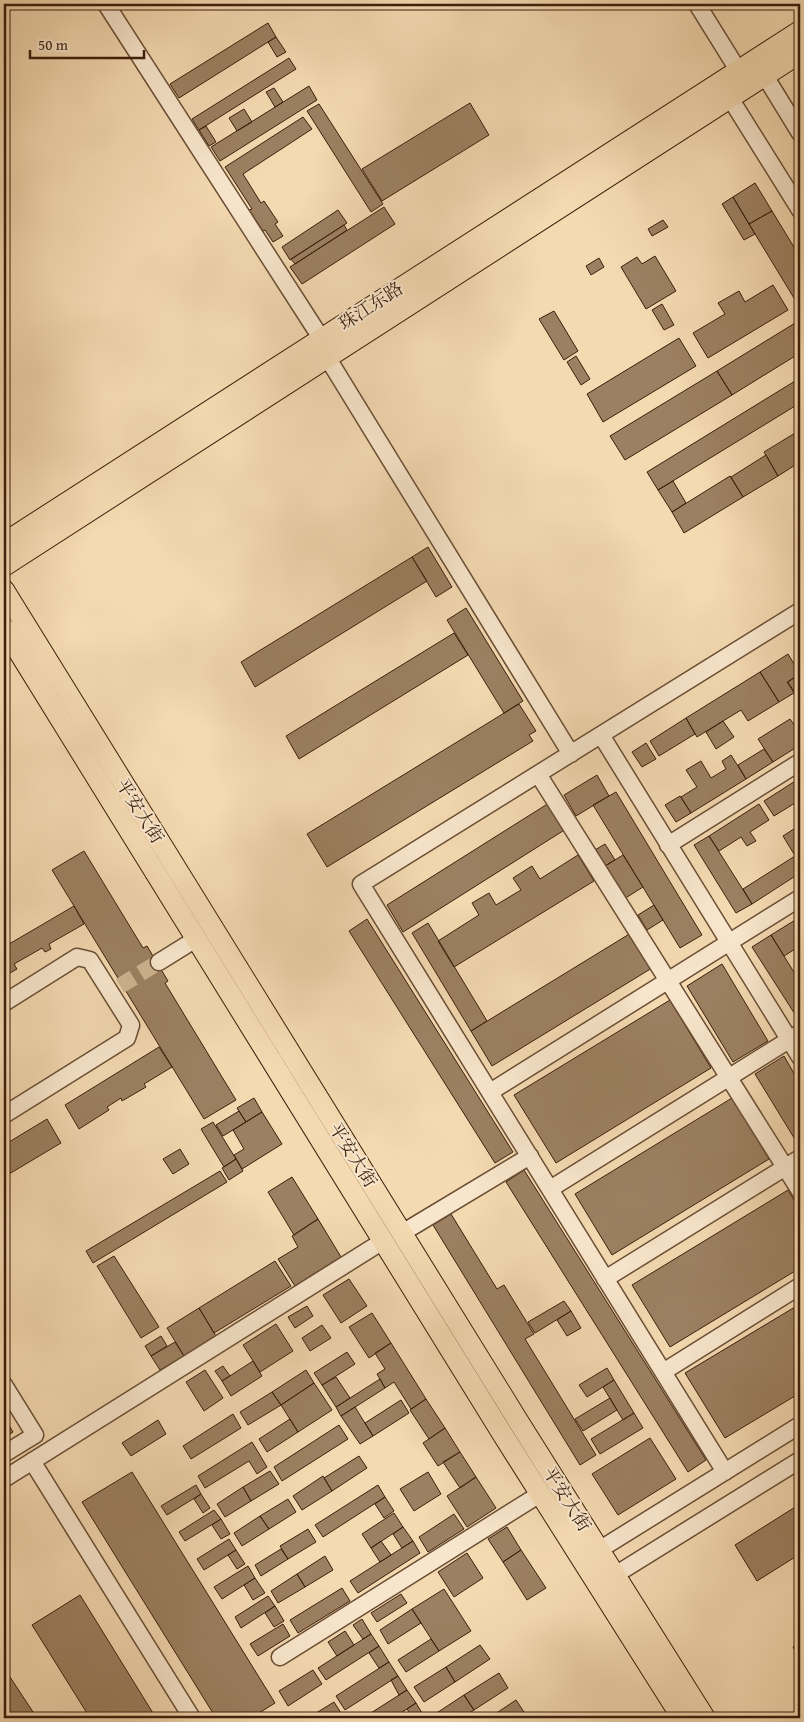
<svg xmlns="http://www.w3.org/2000/svg" width="804" height="1722" font-family="'Gentium Book Plus','Noto Serif SC',serif">
	<style>
		.building { fill: #9c8061; stroke: #3c1f0b }
		.lines { fill: none; stroke-linecap: round; stroke-linejoin: round }
		.minor-tunnel { stroke: #cfb490; stroke-width: 16; stroke-dasharray: 16 8; stroke-linecap: butt }
		.minor-casing { stroke: #6a4e34; stroke-width: 19 }
		.major-casing { stroke: #3c1f0b; stroke-width: 22 }
		.minor { stroke: #f8e6cc; stroke-width: 16 }
		.major { stroke: #f4d9b1; stroke-width: 20 }
		.labels { text-anchor: middle; stroke-width: 4; stroke-linejoin: round; paint-order: stroke }
		.street-label { font-size: 18px; fill: #3c1f0b; stroke: #f8e6cc }
	</style>
	<rect width="100%" height="100%" fill="#f4d9b1"/>
	<filter id="stains"><feTurbulence type="fractalNoise" baseFrequency=".004" numOctaves="4"/><feColorMatrix values="0 0 0 0 .2 0 0 0 0 .09 0 0 0 0 .02 0 0 0 .5 -.17"/></filter>
	<radialGradient id="worn" r=".72"><stop offset=".6" stop-color="#630" stop-opacity="0"/><stop offset="1" stop-color="#630" stop-opacity=".3"/></radialGradient>
	<path class="building" d="M268,23L276,37L179,98L170,84Z
		M276,37L286,52L277,57L268,42Z
		M289,58L296,69L199,130L192,119Z
		M309,86L317,100L220,161L211,147Z
		M274,88L283,102L275,107L266,92Z
		M470,103L489,135L382,201L362,169Z
		M319,104L383,204L371,212L307,111Z
		M244,109L252,122L237,131L229,118Z
		M303,117L312,129L243,174L261,203L264,201L278,222L275,224L283,236L273,242L265,230L263,231L249,210L252,209L225,167Z
		M206,126L216,142L209,146L199,130Z
		M755,183L772,211L749,224L733,197Z
		M733,197L755,234L744,240L722,204Z
		M384,207L395,224L302,284L290,267Z
		M338,210L347,223L290,260L282,247Z
		M772,211L800,257V308L749,224Z
		M663,220L668,227L652,236L648,229Z
		M344,225L347,230L295,264L291,259Z
		M655,256L676,291L646,309L621,267L637,257L642,264Z
		M599,258L604,267L591,275L586,266Z
		M773,285L788,310L708,358L693,333L725,314L718,303L739,291L745,302Z
		M662,304L674,325L664,330L652,310Z
		M554,311L578,351L564,360L539,319Z
		M800,320V353L732,395L717,371Z
		M679,338L696,366L603,422L587,394Z
		M576,356L590,379L581,385L567,362Z
		M717,371L732,395L625,460L610,436Z
		M800,378V403L658,490L647,472Z
		M800,430V462L778,476L764,452Z
		M766,455L778,476L743,497L731,477Z
		M730,476L743,497L684,533L672,512Z
		M673,481L686,503L672,512L658,490Z
		M428,547L452,587L436,597L412,557Z
		M412,557L427,581L255,687L241,662Z
		M466,608L523,701L504,713L447,620Z
		M454,633L468,655L299,759L286,736Z
		M788,654L800,674L787,682L794,693L779,702L760,672Z
		M760,672L779,702L748,721L741,710L697,737L686,718Z
		M800,674V701L788,682Z
		M519,704L536,731L529,735L533,741L327,867L307,834Z
		M686,718L695,734L659,756L650,741Z
		M790,719L795,726L800,722V745L773,762L758,739Z
		M723,721L734,737L716,749L706,732Z
		M646,743L656,759L642,767L632,752Z
		M764,749L773,762L746,779L738,765Z
		M731,755L746,779L691,813L681,797L697,787L686,770L701,761L711,778L726,769L722,761Z
		M597,775L609,796L576,816L564,795Z
		M800,778V800L774,816L764,801Z
		M616,792L702,935L680,948L593,805Z
		M680,796L691,813L676,822L665,805Z
		M549,803L566,829L403,932L387,905Z
		M759,804L769,820L750,832L756,841L747,846L741,837L719,851L709,836Z
		M800,825V864L783,836Z
		M709,836L752,904L736,913L694,845Z
		M605,844L615,860L605,866L595,850Z
		M84,851L143,948L147,946L168,981L165,983L236,1100L204,1119L52,870Z
		M578,855L594,881L454,967L438,941L479,915L472,903L489,893L496,905L521,890L513,878L532,866L540,879Z
		M623,855L643,887L624,899L605,866Z
		M795,856L800,864V873L752,904L743,889Z
		M654,905L663,920L647,930L638,915Z
		M74,906L84,924L49,944L51,949L45,952L42,948L14,964L17,969L10,973L7,969L4,971V947Z
		M800,917V946L784,956L771,935Z
		M367,919L513,1152L495,1163L349,931Z
		M428,923L487,1021L471,1031L412,933Z
		M631,933L652,968L492,1066L471,1031Z
		M771,935L800,982V1018L798,1019L752,947Z
		M722,964L768,1041L733,1062L687,986Z
		M670,1000L711,1068L556,1163L514,1095Z
		M159,1047L172,1067L144,1084L146,1087L122,1101L121,1098L107,1107L109,1110L79,1129L65,1105Z
		M784,1056L800,1084L799,1146L755,1074Z
		M254,1098L262,1112L246,1122L237,1108Z
		M732,1098L769,1159L612,1255L575,1194Z
		M239,1111L246,1122L223,1136L216,1125Z
		M262,1112L282,1144L242,1169L234,1155L244,1149L233,1130Z
		M47,1119L61,1143L4,1177V1145Z
		M213,1122L236,1159L224,1167L201,1129Z
		M180,1149L189,1164L173,1174L163,1159Z
		M236,1159L243,1171L229,1180L222,1168Z
		M524,1170L706,1460L688,1472L506,1182Z
		M220,1171L227,1182L93,1263L86,1251Z
		M292,1177L318,1219L294,1235L268,1192Z
		M788,1190L800,1210V1268L670,1347L632,1285Z
		M451,1214L497,1289L504,1285L534,1334L525,1339L596,1455L580,1465L433,1225Z
		M318,1219L341,1257L295,1286L278,1259L298,1247L292,1236Z
		M114,1256L159,1327L141,1338L97,1266Z
		M275,1261L291,1286L214,1333L199,1308Z
		M349,1279L367,1306L341,1323L323,1295Z
		M564,1301L571,1311L535,1333L528,1322Z
		M800,1304V1393L725,1438L685,1373Z
		M307,1306L313,1316L295,1328L288,1317Z
		M199,1308L216,1336L184,1356L167,1328Z
		M571,1311L581,1328L567,1336L557,1320Z
		M372,1313L391,1343L369,1358L349,1327Z
		M276,1324L293,1351L260,1372L243,1345Z
		M322,1325L331,1338L310,1351L302,1338Z
		M161,1336L167,1346L151,1356L145,1346Z
		M175,1342L184,1356L160,1370L151,1356Z
		M391,1343L426,1399L411,1409L394,1382L385,1388L377,1374L385,1369L375,1353Z
		M347,1352L355,1364L322,1385L314,1373Z
		M253,1361L262,1376L231,1396L222,1381Z
		M223,1366L230,1376L222,1381L215,1371Z
		M607,1368L614,1380L587,1397L579,1385Z
		M205,1370L223,1398L204,1411L186,1382Z
		M306,1370L314,1383L281,1405L272,1392Z
		M336,1377L350,1398L336,1407L322,1385Z
		M380,1379L385,1388L341,1416L336,1407Z
		M614,1380L634,1413L623,1420L603,1387Z
		M314,1383L332,1410L298,1432L281,1405Z
		M272,1392L281,1405L248,1425L240,1412Z
		M610,1398L617,1410L583,1431L575,1419Z
		M426,1399L445,1428L429,1439L410,1410Z
		M401,1400L409,1413L373,1436L365,1423Z
		M355,1407L373,1436L360,1444L341,1416Z
		M634,1413L643,1428L600,1454L591,1439Z
		M233,1414L241,1428L191,1459L183,1446Z
		M4,1417L13,1432L4,1438Z
		M290,1419L298,1432L267,1452L259,1439Z
		M158,1420L166,1434L131,1456L122,1443Z
		M339,1425L348,1439L282,1481L274,1467Z
		M445,1428L460,1452L438,1466L423,1443Z
		M650,1438L676,1479L618,1515L592,1474Z
		M252,1442L267,1467L257,1474L249,1461L205,1488L198,1476Z
		M460,1452L476,1477L460,1488L443,1462Z
		M359,1456L367,1468L332,1491L324,1478Z
		M270,1471L279,1484L251,1501L243,1487Z
		M132,1472L275,1703L251,1718H216L82,1502Z
		M428,1472L441,1494L414,1511L400,1489Z
		M323,1476L332,1491L302,1510L293,1496Z
		M476,1477L496,1508L467,1527L447,1496Z
		M196,1485L201,1494L167,1515L161,1506Z
		M378,1485L385,1497L323,1537L315,1525Z
		M243,1487L251,1501L225,1517L217,1504Z
		M201,1494L210,1508L203,1513L194,1499Z
		M385,1497L394,1511L384,1518L375,1504Z
		M288,1499L296,1512L269,1529L260,1516Z
		M800,1504V1554L757,1581L735,1545Z
		M214,1510L221,1519L185,1541L179,1532Z
		M394,1513L403,1527L371,1548L362,1534Z
		M454,1514L464,1529L428,1552L419,1537Z
		M260,1516L269,1529L242,1546L234,1533Z
		M221,1519L230,1534L221,1539L212,1525Z
		M403,1527L413,1541L402,1548L393,1534Z
		M507,1527L521,1550L503,1562L488,1539Z
		M308,1529L316,1542L288,1559L280,1546Z
		M229,1539L236,1550L204,1570L197,1559Z
		M381,1541L391,1555L380,1562L371,1548Z
		M413,1541L420,1553L358,1593L350,1581Z
		M281,1549L288,1559L261,1576L255,1565Z
		M236,1550L245,1564L237,1569L228,1555Z
		M521,1550L546,1588L527,1600L503,1562Z
		M467,1553L483,1578L454,1597L438,1572Z
		M325,1556L333,1570L305,1587L297,1574Z
		M248,1566L255,1578L222,1599L214,1587Z
		M297,1574L305,1587L278,1603L271,1591Z
		M255,1578L265,1593L253,1600L244,1585Z
		M342,1588L350,1601L298,1633L290,1620Z
		M444,1589L471,1631L439,1651L412,1609Z
		M401,1594L407,1603L377,1622L371,1613Z
		M80,1595L156,1718H90L32,1625Z
		M268,1596L275,1606L241,1628L235,1617Z
		M275,1606L284,1621L274,1627L265,1613Z
		M412,1609L421,1623L388,1644L380,1630Z
		M362,1619L371,1634L363,1639L353,1625Z
		M283,1624L290,1636L258,1656L250,1644Z
		M345,1631L354,1645L337,1656L328,1642Z
		M371,1634L379,1646L326,1680L318,1668Z
		M431,1639L439,1651L406,1672L398,1660Z
		M800,1642V1660L793,1647Z
		M480,1645L490,1659L455,1682L446,1667Z
		M379,1646L389,1662L379,1668L369,1653Z
		M389,1662L398,1676L345,1710L336,1696Z
		M446,1667L455,1682L424,1702L414,1687Z
		M4,1668L37,1718H4Z
		M313,1670L322,1684L288,1706L279,1691Z
		M499,1673L508,1688L474,1710L464,1695Z
		M398,1676L407,1690L399,1695L391,1680Z
		M407,1690L416,1703L393,1718H363Z
		M464,1695L474,1710L462,1718H434L432,1716Z
		M516,1700L526,1715L521,1718H489Z
		M334,1702L341,1713L333,1718H308Z
		M416,1703L425,1718H413L407,1709Z
		M341,1713L344,1718H333Z"/>
	<g class="lines">
		<path class="minor-tunnel" d="M120,986L159,962"/>
		<g class="minor-casing">
			<path id="minor" d="M106,4L321,338
				M697,4L738,70
				M765,76L800,133
				M730,98L800,210
				M327,357L571,754
				M601,735L800,1057
				M538,774L800,1191
				M668,845L800,762
				M159,962L196,939
				M4,1003L77,957L90,960L131,1025L127,1038L4,1115
				M490,1092L800,898
				M550,1189L800,1033
				M402,1233L530,1156
				M605,1279L800,1158
				M663,1372L800,1286
				M4,1385L35,1435L4,1454
				M32,1461L192,1718
				M725,1472L361,884L800,611
				M4,1479L383,1241
				M599,1550L800,1425
				M615,1575L800,1460
				M280,1657L540,1494"/>
		</g>
		<g class="major-casing">
			<path id="major" d="M4,543L800,31
				M4,566L800,53
				M4,590L520,1424L705,1718
				M4,628L503,1435L682,1718"/>
		</g>
		<use href="#minor" class="minor"/>
		<use href="#major" class="major"/>
	</g>
	<g class="labels">
		<g class="street-label">
			<text transform="translate(371 306) rotate(-33)" y="6">珠江东路</text>
			<text transform="translate(140 811) rotate(58)" y="6">平安大街</text>
			<text transform="translate(353 1155) rotate(58)" y="6">平安大街</text>
			<text transform="translate(567 1499) rotate(58)" y="6">平安大街</text>
		</g>
	</g>
	<rect width="804" height="1722" fill="none" stroke="#f4d9b1" stroke-width="20"/>
	<rect x="5" y="5" width="794" height="1712" fill="none" stroke="#3c1f0b" stroke-width="2.5"/>
	<rect x="10" y="10" width="784" height="1702" fill="none" stroke="#3c1f0b"/>
	<path d="M30 50v8h114v-8" fill="none" stroke="#3c1f0b" stroke-width="2.5"/>
	<text x="38" y="50" font-size="15" fill="#3c1f0b" stroke="#f8e6cc" stroke-width="4" paint-order="stroke">50 m</text>
	<rect width="100%" height="100%" filter="url(#stains)"/>
	<rect width="100%" height="100%" fill="url(#worn)"/>
</svg>
